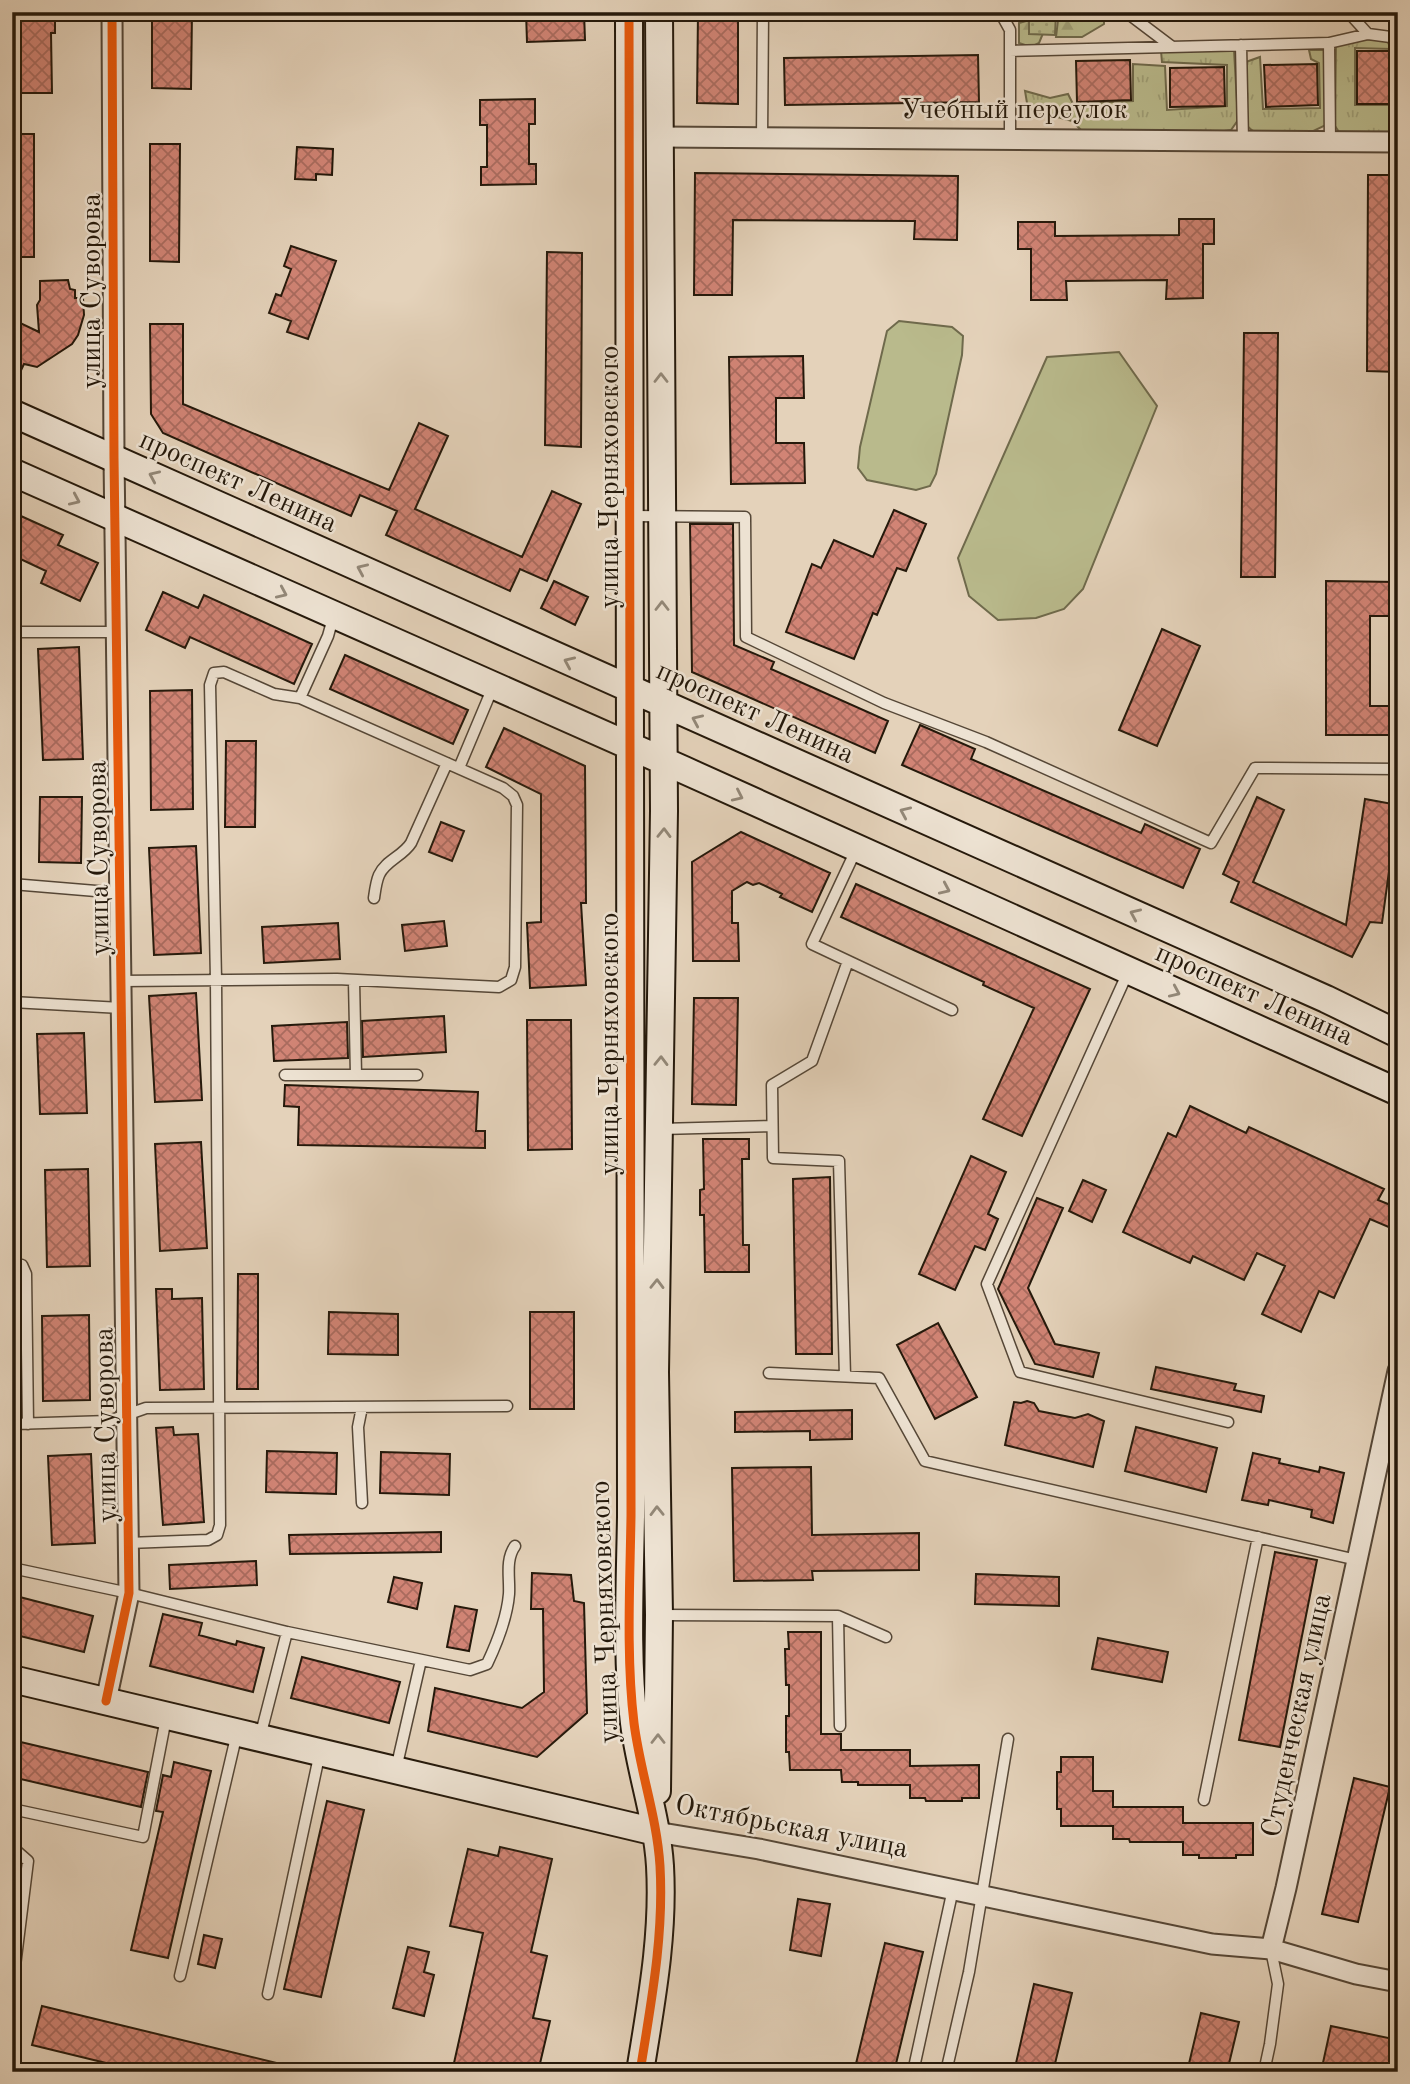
<svg xmlns="http://www.w3.org/2000/svg" width="1410" height="2084" font-family="'Old Standard TT',serif">
	<style>
		.grass { fill: url(#grass-tufts); stroke: #6f6a4c; stroke-width: 2 }
		.forest { fill: url(#forest-firs); stroke: #6f6a4c; stroke-width: 2 }
		.park { fill: url(#park-dots); stroke: #6f6a4c; stroke-width: 2 }
		.pitch { fill: #b9ba8c; stroke: #6f6a4c; stroke-width: 2 }
		.building { fill: url(#building-cross-hatch); stroke: #25190b; stroke-width: 2 }
		.lines { fill: none; stroke-linecap: round; stroke-linejoin: round }
		.lane-casing { stroke: #554737; stroke-width: 13 }
		.street-casing { stroke: #554737; stroke-width: 23 }
		.secondary-casing { stroke: #25190b; stroke-width: 30 }
		.lane { stroke: #ede2d2; stroke-width: 10 }
		.street { stroke: #ede2d2; stroke-width: 19 }
		.secondary { stroke: #ede2d2; stroke-width: 26 }
		.cycleway-casing { stroke: #ede2d2; stroke-width: 13 }
		.cycleway { stroke: #e8590c; stroke-width: 9 }
		.oneway { stroke: #938878 }
		.labels { text-anchor: middle; stroke-width: 5; stroke-linejoin: round; paint-order: stroke }
		.street-label { font-size: 28px; fill: #25190b; stroke: #ede2d2 }
	</style>
	<defs>
		<pattern id="grass-tufts" width="24" height="20" patternUnits="userSpaceOnUse" patternTransform="scale(1.75)"><rect width="24" height="20" fill="#b9ba8c"/><path d="M3 7l-1-3M5 7V3M7 7l1-3M15 17l-1-3M17 17v-4M19 17l1-3" fill="none" stroke="#9f9f77"/></pattern>
		<pattern id="forest-firs" width="22" height="20" patternUnits="userSpaceOnUse" patternTransform="scale(1.75)"><rect width="22" height="20" fill="#b9ba8c"/><path d="M5 1l3.5 6h-7zM16 11l3.5 6h-7z" fill="#9f9f77"/></pattern>
		<pattern id="park-dots" width="8" height="8" patternUnits="userSpaceOnUse" patternTransform="scale(1.75)"><rect width="8" height="8" fill="#b9ba8c"/><path d="M2 2h.1M6 6h.1" fill="none" stroke="#9f9f77" stroke-width="1.8" stroke-linecap="round"/></pattern>
		<pattern id="building-cross-hatch" width="8" height="8" patternUnits="userSpaceOnUse" patternTransform="scale(1.75)"><rect width="8" height="8" fill="#d18475"/><path d="M0 0l8 8M0 8l8-8" fill="none" stroke="#a96b5e"/></pattern>
	</defs>
	<rect width="100%" height="100%" fill="#e4d2ba"/>
	<filter id="stains"><feTurbulence type="fractalNoise" baseFrequency=".00286" numOctaves="4"/><feColorMatrix values="0 0 0 0 .2 0 0 0 0 .09 0 0 0 0 .02 0 0 0 .5 -.17"/></filter>
	<radialGradient id="worn" r=".72"><stop offset=".6" stop-color="#630" stop-opacity="0"/><stop offset="1" stop-color="#630" stop-opacity=".3"/></radialGradient>
	<path class="grass" d="M1352,39L1387,40L1391,49L1355,48V105H1398V132L1341,135L1335,126L1336,42Z
		M1234,50L1238,120L1231,130L1184,137L1086,135L1072,121L1028,109L1025,91L1050,98L1068,94L1073,104L1133,101V64L1165,66L1167,110L1227,106V65L1162,62L1161,51Z
		M1309,50H1324L1326,125L1305,135L1256,134L1245,124L1243,63L1260,57L1263,109L1320,108L1319,63L1311,59Z"/>
	<path class="forest" d="M1059,12H1104V24L1082,37H1056Z
		M1037,18L1044,31L1039,43L1031,47L1019,43V23Z"/>
	<path class="park" d="M1029,12H1056L1055,35L1029,34Z"/>
	<path class="pitch" d="M899,321L952,327L963,336L962,355L936,474L930,486L916,490L867,480L858,468L860,447L887,331Z
		M1119,352L1157,406L1083,589L1064,609L1036,618L998,620L969,596L958,558L1047,357Z"/>
	<path class="building" d="M12,12H55V33H51L52,93H12Z
		M152,12H192L191,89L152,88Z
		M526,12H584L585,40L527,42Z
		M698,12H738V104L697,103Z
		M1357,51H1398V104H1357Z
		M978,55L979,102L785,105L784,58Z
		M1130,60L1131,100L1077,102L1076,61Z
		M1317,64L1318,105L1266,107L1264,65Z
		M1224,67L1225,106L1170,107V68Z
		M535,99V124H529V164H536V184L481,185V167H487V125H480V100Z
		M12,134H34V257H12Z
		M150,144H180L179,262L150,261Z
		M297,147L333,149L332,175L316,174V180L295,179Z
		M695,173L958,176L957,240L914,239L915,221L733,220L732,295H694Z
		M1368,175H1398V372L1367,371Z
		M1179,219H1214V244H1203V298L1166,299L1167,280L1066,281L1067,300H1031V249H1018V222H1055V236L1179,235Z
		M291,246L336,261L308,339L287,332L291,321L269,313L276,294L281,296L291,269L284,266Z
		M547,252L582,253L581,447L545,445Z
		M68,280L70,289L75,290V298H83L84,315L78,335L72,344L37,367L24,364L12,389V319L39,332L37,305L40,300V281Z
		M150,324H183V404L389,490L419,423L448,436L415,509L522,557L552,491L581,504L547,581L520,569L510,591L386,535L397,511L360,495L351,516L163,433L151,414Z
		M1244,333H1278L1275,577H1241Z
		M803,356L804,398H776V443H804L805,483L731,484L729,357Z
		M894,510L926,524L906,571L897,568L877,615L873,613L854,659L786,632L812,564L821,568L834,540L873,557Z
		M12,512L63,535L58,545L98,563L80,601L41,583L46,571L12,555Z
		M690,524H733L734,645L774,662L771,669L888,721L875,753L692,672Z
		M554,581L588,597L575,625L541,608Z
		M1326,581L1398,582V616H1370V706H1398V735H1326Z
		M163,592L198,608L204,595L312,644L294,684L190,637L185,648L146,630Z
		M1162,629L1200,646L1157,746L1119,730Z
		M79,647L83,759L43,760L38,649Z
		M345,655L468,710L453,744L330,689Z
		M192,690L193,809L151,810L150,691Z
		M920,725L975,749L971,759L1141,833L1145,824L1200,849L1183,888L902,765Z
		M504,728L585,766L586,903H581L586,985L530,988L527,923L541,922V794L486,767Z
		M226,741H256L255,827H225Z
		M40,797H82L81,863L39,862Z
		M1257,797L1284,810L1253,882L1346,925L1365,799L1398,805L1382,923L1370,922L1352,957L1231,902L1239,882L1223,874Z
		M441,822L464,831L452,861L429,852Z
		M741,832L830,873L812,912L780,897L782,894L759,883L753,885L747,882L732,891V923H738L739,961H693L692,862Z
		M196,846L201,953L154,955L149,848Z
		M856,884L1090,989L1022,1136L983,1119L1034,1008L983,985L984,982L841,917Z
		M444,921L447,946L405,951L402,925Z
		M338,923L340,959L264,963L262,927Z
		M196,993L202,1100L155,1102L149,996Z
		M694,998H738L736,1105L692,1104Z
		M444,1016L446,1052L363,1057L362,1021Z
		M527,1020H571L572,1149L528,1150Z
		M347,1022L348,1058L274,1061L272,1026Z
		M84,1033L87,1113L40,1114L37,1034Z
		M285,1085L478,1092L476,1131H485V1148L298,1145L299,1107L284,1106Z
		M1190,1106L1246,1133L1249,1127L1384,1189L1378,1200L1398,1208V1231L1370,1219L1334,1298L1319,1291L1301,1332L1262,1314L1285,1266L1257,1253L1244,1280L1193,1256L1190,1263L1123,1232L1168,1133L1176,1137Z
		M703,1139H749V1159H742L743,1245H749V1272H705L704,1215H700V1190L704,1189Z
		M201,1142L207,1248L160,1251L155,1144Z
		M971,1156L1006,1172L988,1214L998,1219L985,1250L975,1246L955,1290L919,1274Z
		M88,1169L90,1266L47,1267L45,1170Z
		M830,1177L832,1354H796L793,1179Z
		M1083,1180L1106,1190L1092,1222L1069,1211Z
		M1037,1198L1063,1208L1028,1288L1055,1344L1099,1353L1093,1377L1035,1364L998,1289Z
		M238,1274H258V1389H237Z
		M156,1289H172V1299L202,1298L204,1389L160,1390Z
		M329,1312L398,1314V1355L328,1354Z
		M530,1312H574V1409H530Z
		M89,1315L90,1400L43,1401L42,1316Z
		M938,1323L977,1397L935,1419L897,1345Z
		M1156,1367L1236,1384L1234,1390L1264,1396L1261,1412L1151,1389Z
		M1027,1401L1034,1403L1039,1411L1075,1418L1088,1414L1104,1421L1093,1467L1005,1445L1014,1402L1021,1403Z
		M852,1410V1439L810,1440V1431L735,1432V1412Z
		M173,1427L174,1435L198,1434L204,1522L163,1525L156,1428Z
		M1136,1427L1217,1448L1206,1492L1125,1471Z
		M267,1451L337,1453L336,1494L266,1492Z
		M381,1452L450,1454L449,1495L380,1493Z
		M1253,1453L1280,1459L1279,1463L1319,1472L1320,1467L1344,1473L1333,1523L1311,1517L1312,1510L1269,1500L1268,1505L1242,1500Z
		M91,1454L95,1543L52,1545L48,1456Z
		M811,1467L812,1535L919,1533V1570L812,1571L813,1580L734,1581L732,1468Z
		M441,1532V1552L290,1554L289,1535Z
		M1275,1552L1317,1560L1280,1747L1239,1740Z
		M256,1561L257,1585L170,1589L169,1565Z
		M532,1573L571,1575L574,1601L584,1603L587,1713L537,1757L428,1731L435,1688L522,1708L544,1692L543,1609H531Z
		M976,1574L1059,1577V1606L975,1604Z
		M394,1577L422,1583L417,1609L388,1602Z
		M12,1595L93,1616L84,1652L12,1634Z
		M455,1606L477,1610L469,1651L447,1647Z
		M163,1614L202,1623L199,1635L236,1645L237,1641L264,1648L253,1692L150,1666Z
		M788,1632H821V1734H841V1750H910V1766L979,1765V1798H962V1801H926L925,1798H910V1785H858V1782H842L841,1770H790L789,1752H786V1716H789V1685H786L785,1649H789Z
		M1098,1638L1168,1652L1162,1682L1092,1669Z
		M302,1657L400,1682L389,1723L291,1698Z
		M12,1740L148,1772L141,1807L12,1777Z
		M1061,1757H1093V1791H1113V1807H1183V1823H1253V1855H1236V1858H1199V1855H1183V1842H1130L1129,1839H1113V1826H1061V1809H1057V1772H1061Z
		M174,1762L211,1771L168,1958L131,1950L163,1812L156,1811L163,1775L171,1777Z
		M1354,1778L1390,1787L1358,1922L1322,1914Z
		M327,1801L364,1810L321,1997L284,1989Z
		M500,1847L552,1859L531,1952L547,1956L533,2018L550,2021L538,2072H452L483,1933L450,1926L468,1849L498,1856Z
		M798,1899L830,1904L821,1956L790,1950Z
		M204,1935L222,1939L215,1968L198,1964Z
		M885,1943L923,1952L894,2072H854Z
		M408,1947L429,1952L424,1972L434,1975L424,2016L393,2008Z
		M1034,1984L1072,1993L1053,2072H1014Z
		M42,2006L289,2066L288,2072H143L32,2045Z
		M1201,2013L1239,2022L1227,2072H1187Z
		M1331,2026L1398,2040V2072H1321Z"/>
	<g class="lines">
		<g class="lane-casing">
			<path id="lane" d="M1000,12L1010,30V140
				M1126,12L1171,46
				M1348,12L1368,34L1398,38
				M1329,43L1368,34
				M1241,45L1243,141
				M1010,51L1329,43L1330,142
				M762,138L763,12
				M632,516L745,517L746,637L884,703L986,742L1211,843L1255,768L1398,769
				M12,579V632H116
				M300,698L328,636L333,618
				M459,768L493,687
				M856,850L812,944L952,1010
				M12,884L120,893
				M374,898C375,891 376,882 379,875C385,861 403,856 411,843L447,763
				M1128,972L987,1284L1020,1372L1228,1422
				M121,981L337,979L499,987L511,980L515,967L517,805L513,796L503,788L300,698L274,694L224,672L214,673L210,685L216,980L220,1525L217,1535L208,1540L128,1543
				M354,981L356,1075
				M12,1002L121,1008
				M285,1075H417
				M661,1129L772,1126
				M12,1263L22,1265L26,1274L28,1424
				M769,1373L879,1378L925,1461L1357,1560
				M845,1376L839,1161L773,1158L772,1085L812,1061L848,961
				M12,1424L109,1421L146,1408L507,1406
				M362,1503L358,1427L362,1407
				M12,1568L129,1593L287,1632L470,1670L487,1664C497,1643 507,1618 509,1594C510,1578 505,1560 515,1546
				M660,1615L838,1616L886,1637
				M838,1616L840,1726
				M260,1737L287,1632
				M396,1769L421,1660
				M1204,1800L1258,1537
				M12,1809L143,1837L166,1718
				M12,1847L28,1861L12,1990
				M180,1976L237,1733
				M268,1994L320,1752
				M913,2072L953,1889
				M946,2072L969,1972L1008,1739
				M1264,2072L1270,2044L1278,1984L1271,1950"/>
		</g>
		<g class="street-casing">
			<path id="street" d="M660,137L1398,142
				M106,1701L129,1593L114,458L112,12
				M656,1832L759,1849L1212,1944L1271,1949L1356,1974L1398,1982
				M1271,1949L1286,1888L1398,1371"/>
		</g>
		<g class="secondary-casing">
			<path id="secondary" d="M629,12C630,514 632,1015 631,1516C630,1583 626,1657 634,1723C640,1771 657,1817 660,1866C664,1936 651,2003 640,2072
				M12,413L1326,999L1398,1034
				M12,472L684,770L1398,1092
				M12,1679L656,1832
				M657,1791L659,1615L655,1372L664,811L659,12"/>
		</g>
		<use href="#lane" class="lane"/>
		<use href="#street" class="street"/>
		<use href="#secondary" class="secondary"/>
		<g class="cycleway-casing">
			<path id="cycleway" d="M629,12C630,514 632,1015 631,1516C630,1583 626,1657 634,1723C640,1771 657,1817 660,1866C664,1936 651,2003 640,2072
				M106,1701L129,1593L114,458L112,12"/>
		</g>
		<use href="#cycleway" class="cycleway"/>
	</g>
	<defs><path id="oneway-chevron" d="M-2-3.5L2.5 0L-2 3.5" fill="none" stroke-width="1.6" stroke-linecap="round" stroke-linejoin="round" transform="scale(1.75)"/></defs>
	<g class="oneway">
		<use href="#oneway-chevron" transform="translate(661 378) rotate(-90)"/>
		<use href="#oneway-chevron" transform="translate(154 476) rotate(-156)"/>
		<use href="#oneway-chevron" transform="translate(75 500) rotate(24)"/>
		<use href="#oneway-chevron" transform="translate(362 569) rotate(-156)"/>
		<use href="#oneway-chevron" transform="translate(282 593) rotate(24)"/>
		<use href="#oneway-chevron" transform="translate(662 606) rotate(-90)"/>
		<use href="#oneway-chevron" transform="translate(569 662) rotate(-156)"/>
		<use href="#oneway-chevron" transform="translate(697 720) rotate(-156)"/>
		<use href="#oneway-chevron" transform="translate(738 796) rotate(25)"/>
		<use href="#oneway-chevron" transform="translate(905 812) rotate(-156)"/>
		<use href="#oneway-chevron" transform="translate(664 833) rotate(-89)"/>
		<use href="#oneway-chevron" transform="translate(945 889) rotate(24)"/>
		<use href="#oneway-chevron" transform="translate(1135 914) rotate(-156)"/>
		<use href="#oneway-chevron" transform="translate(1175 992) rotate(24)"/>
		<use href="#oneway-chevron" transform="translate(661 1061) rotate(-89)"/>
		<use href="#oneway-chevron" transform="translate(657 1284) rotate(-89)"/>
		<use href="#oneway-chevron" transform="translate(657 1511) rotate(-91)"/>
		<use href="#oneway-chevron" transform="translate(658 1739) rotate(-90)"/>
	</g>
	<g class="labels">
		<g class="street-label">
			<text x="1014" y="118">Учебный переулок</text>
			<text transform="translate(90 291) rotate(-90)" y="10">улица Суворова</text>
			<text transform="translate(608 477) rotate(-90)" y="10">улица Черняховского</text>
			<text transform="translate(239 480) rotate(24)" y="10">проспект Ленина</text>
			<text transform="translate(756 711) rotate(24)" y="10">проспект Ленина</text>
			<text transform="translate(97 858) rotate(-91)" y="10">улица Суворова</text>
			<text transform="translate(1255 993) rotate(24)" y="10">проспект Ленина</text>
			<text transform="translate(608 1044) rotate(-90)" y="10">улица Черняховского</text>
			<text transform="translate(104 1425) rotate(-91)" y="10">улица Суворова</text>
			<text transform="translate(603 1612) rotate(-92)" y="10">улица Черняховского</text>
			<text transform="translate(1295 1715) rotate(-78)" y="10">Студенческая улица</text>
			<text transform="translate(792 1825) rotate(11)" y="10">Октябрьская улица</text>
		</g>
	</g>
	<rect width="1410" height="2084" fill="none" stroke="#e4d2ba" stroke-width="42"/>
	<rect x="14" y="14" width="1382" height="2056" fill="none" stroke="#25190b" stroke-width="3.5"/>
	<rect x="21" y="21" width="1368" height="2042" fill="none" stroke="#25190b" stroke-width="2"/>
	<rect width="100%" height="100%" filter="url(#stains)"/>
	<rect width="100%" height="100%" fill="url(#worn)"/>
</svg>
